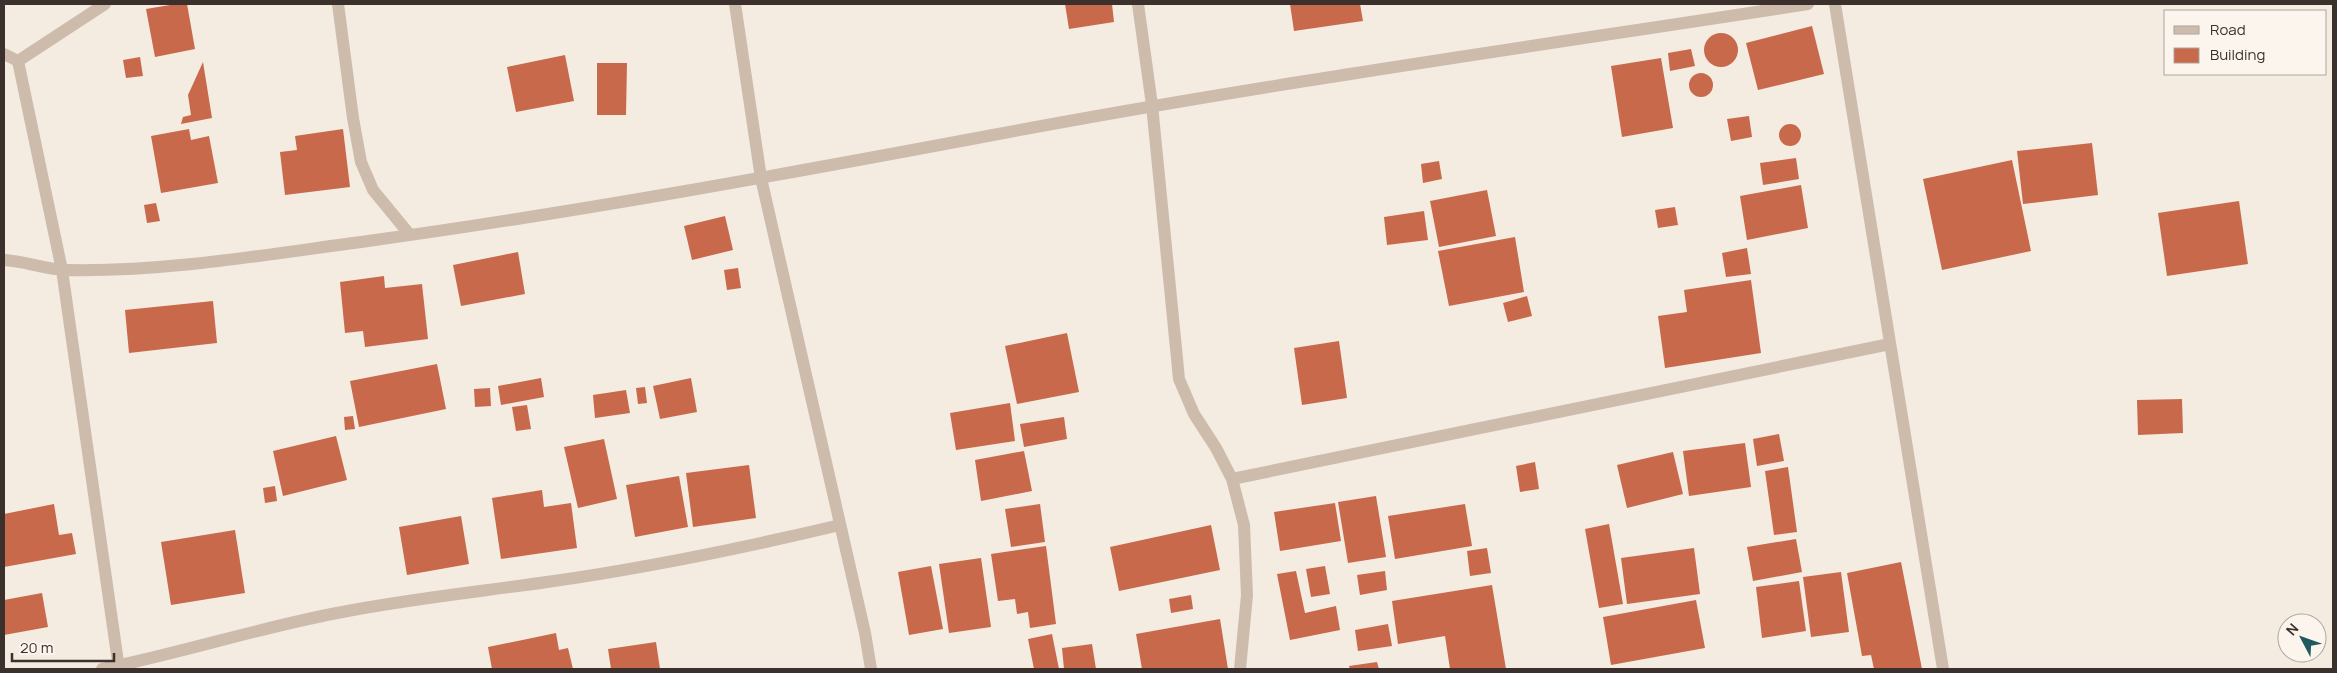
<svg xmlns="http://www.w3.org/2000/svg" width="2337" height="673" font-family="Manrope,sans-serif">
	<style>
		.building { fill: #c8694b }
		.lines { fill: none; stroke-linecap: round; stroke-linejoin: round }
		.minor { stroke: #cdbbac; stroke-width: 12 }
	</style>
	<rect width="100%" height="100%" fill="#f4ebe1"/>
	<path class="building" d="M176,4H187L195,49L155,57L146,9Z
		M1065,4H1112L1114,22L1069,29Z
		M1290,4H1360L1363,21L1294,31Z
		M1812,26L1824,74L1758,90L1746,43Z
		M1704 50a17 17 0 1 1 34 0a17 17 0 1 1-34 0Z
		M1691,49L1695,66L1670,71L1668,53Z
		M565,55L574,101L516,112L507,67Z
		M140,57L143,76L126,78L123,60Z
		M1661,58L1673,128L1622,137L1611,66Z
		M203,62L212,118L181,124L183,117L191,115L188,95Z
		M597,63H627L626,115H597Z
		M1689 85a12 12 0 1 1 24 0a12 12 0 1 1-24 0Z
		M1749,116L1752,137L1731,141L1727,119Z
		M1779 135a11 11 0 1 1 22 0a11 11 0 1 1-22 0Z
		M189,129L191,140L209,136L218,183L161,193L151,136Z
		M343,129L350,187L285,195L280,152L297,150L295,136Z
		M2092,143L2098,195L2023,204L2017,151Z
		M1796,158L1799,179L1763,185L1760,163Z
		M2012,160L2031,251L1942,270L1923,179Z
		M1439,161L1442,179L1423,183L1421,164Z
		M1801,185L1808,228L1747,240L1740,196Z
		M1487,190L1496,236L1439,247L1430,201Z
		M2239,201L2248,264L2167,276L2158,213Z
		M156,203L160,221L147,223L144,205Z
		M1675,207L1678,225L1658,228L1655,210Z
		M1424,211L1428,240L1387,245L1384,217Z
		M725,216L733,250L692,260L684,226Z
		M1515,237L1524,292L1449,306L1438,251Z
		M1747,248L1751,274L1726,277L1722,253Z
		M518,252L525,294L461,306L453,265Z
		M738,268L741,288L727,290L724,270Z
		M384,276L385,288L422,284L428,339L365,347L363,331L345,333L340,282Z
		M1751,280L1761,353L1665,368L1658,316L1687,312L1684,290Z
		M1527,296L1532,316L1508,322L1503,303Z
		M213,301L217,343L129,353L125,310Z
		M1067,333L1079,392L1017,404L1005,346Z
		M1339,341L1347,398L1302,405L1294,348Z
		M437,364L446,409L359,427L350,381Z
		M541,378L544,397L501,405L498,386Z
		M691,378L697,412L660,419L653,386Z
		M645,387L647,403L638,404L636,388Z
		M490,388L491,406L475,407L474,389Z
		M626,390L630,413L595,418L593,395Z
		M2182,399L2183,433L2138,435L2137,400Z
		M1010,403L1015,441L956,450L950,413Z
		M527,405L531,429L516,431L512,407Z
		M353,416L355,429L345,430L344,417Z
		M1064,417L1067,439L1024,447L1020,424Z
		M1779,434L1784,461L1757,466L1753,439Z
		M336,436L347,480L283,496L273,451Z
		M604,439L617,499L578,508L564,447Z
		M1745,443L1751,487L1689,496L1683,451Z
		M1024,451L1032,491L981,501L975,460Z
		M1673,452L1683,494L1627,508L1617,465Z
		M1535,462L1539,489L1520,492L1516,466Z
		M749,465L756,518L693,527L686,473Z
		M1788,467L1797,532L1774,535L1765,471Z
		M679,476L688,527L635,537L626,485Z
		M275,486L277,501L265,503L263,488Z
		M542,490L544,507L571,503L577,548L501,559L492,498Z
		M1376,496L1386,557L1348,563L1338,502Z
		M1335,503L1341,541L1280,551L1274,512Z
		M54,504L59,535L72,533L76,554L4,567V514Z
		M1040,504L1045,542L1011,547L1005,509Z
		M1465,504L1472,546L1395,559L1388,516Z
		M461,516L469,564L407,575L399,527Z
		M1609,524L1623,604L1599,608L1585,529Z
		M1211,525L1220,570L1119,591L1110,547Z
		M235,530L245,593L171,605L161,542Z
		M1796,539L1802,572L1753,581L1747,547Z
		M1046,546L1056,624L1030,628L1028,612L1017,614L1015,599L998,601L991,554Z
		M1487,548L1491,573L1470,576L1467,551Z
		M1694,548L1700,594L1627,604L1621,558Z
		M981,558L991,627L949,633L939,564Z
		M1901,562L1922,669H1874L1871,655L1862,656L1847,573Z
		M931,566L943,629L909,635L898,572Z
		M1325,566L1330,594L1311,597L1306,569Z
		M1296,571L1305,613L1336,606L1340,630L1290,640L1277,574Z
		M1385,571L1387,590L1360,595L1357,575Z
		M1841,572L1849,632L1811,637L1803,577Z
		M1799,581L1806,631L1762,638L1756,587Z
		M1492,585L1506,669H1450L1445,636L1398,644L1392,601Z
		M42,593L48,627L4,635V600Z
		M1191,595L1193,609L1171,613L1169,599Z
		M1696,600L1705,648L1611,665L1603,617Z
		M1220,619L1228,669H1142L1136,634Z
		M1388,624L1392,646L1358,651L1355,630Z
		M556,633L559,650L568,648L573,669H492L488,647Z
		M1052,634L1059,669H1034L1028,639Z
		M656,642L660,669H611L608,649Z
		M1092,644L1096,669H1064L1062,648Z
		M1377,662L1379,669H1350L1349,666Z"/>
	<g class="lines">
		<path class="minor" d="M338,4L353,118L361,162L373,190L410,235
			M735,4L761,178L865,633L871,669
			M1138,4L1152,105L1179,379L1194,414L1216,448L1232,479L1244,525L1247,595L1240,669
			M1835,4L1943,669
			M4,54L18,61L62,270L119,669
			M18,61L105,4
			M4,260C25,261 46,270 67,270C168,272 269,254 368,241C578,212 785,174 993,135C1263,84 1536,46 1808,4
			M1232,479L1890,344
			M102,669C181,653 258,628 337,613C407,599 477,592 547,582C646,568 743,548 840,525"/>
	</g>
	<rect width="2337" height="673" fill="none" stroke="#3b302b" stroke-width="10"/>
	<rect x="2164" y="10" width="162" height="65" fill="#fbf5ee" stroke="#aea6a0"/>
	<rect x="2174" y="26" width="25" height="8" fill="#cdbbac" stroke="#aea6a0"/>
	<text x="2210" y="35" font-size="15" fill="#3b302b">Road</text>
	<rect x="2174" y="48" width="25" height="15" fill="#c8694b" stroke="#aea6a0"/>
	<text x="2210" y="60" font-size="15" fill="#3b302b">Building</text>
	<g transform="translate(2302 638) rotate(311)"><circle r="24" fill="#fbf5ee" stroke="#aea6a0"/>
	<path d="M0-4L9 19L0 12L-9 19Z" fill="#1f5a5e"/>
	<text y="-8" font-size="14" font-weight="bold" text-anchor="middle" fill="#3b302b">N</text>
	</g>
	<path d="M12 653v8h102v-8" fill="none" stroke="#3b302b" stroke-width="2.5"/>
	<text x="20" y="653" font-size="15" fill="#3b302b" stroke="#fbf5ee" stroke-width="4" paint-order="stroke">20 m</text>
</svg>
